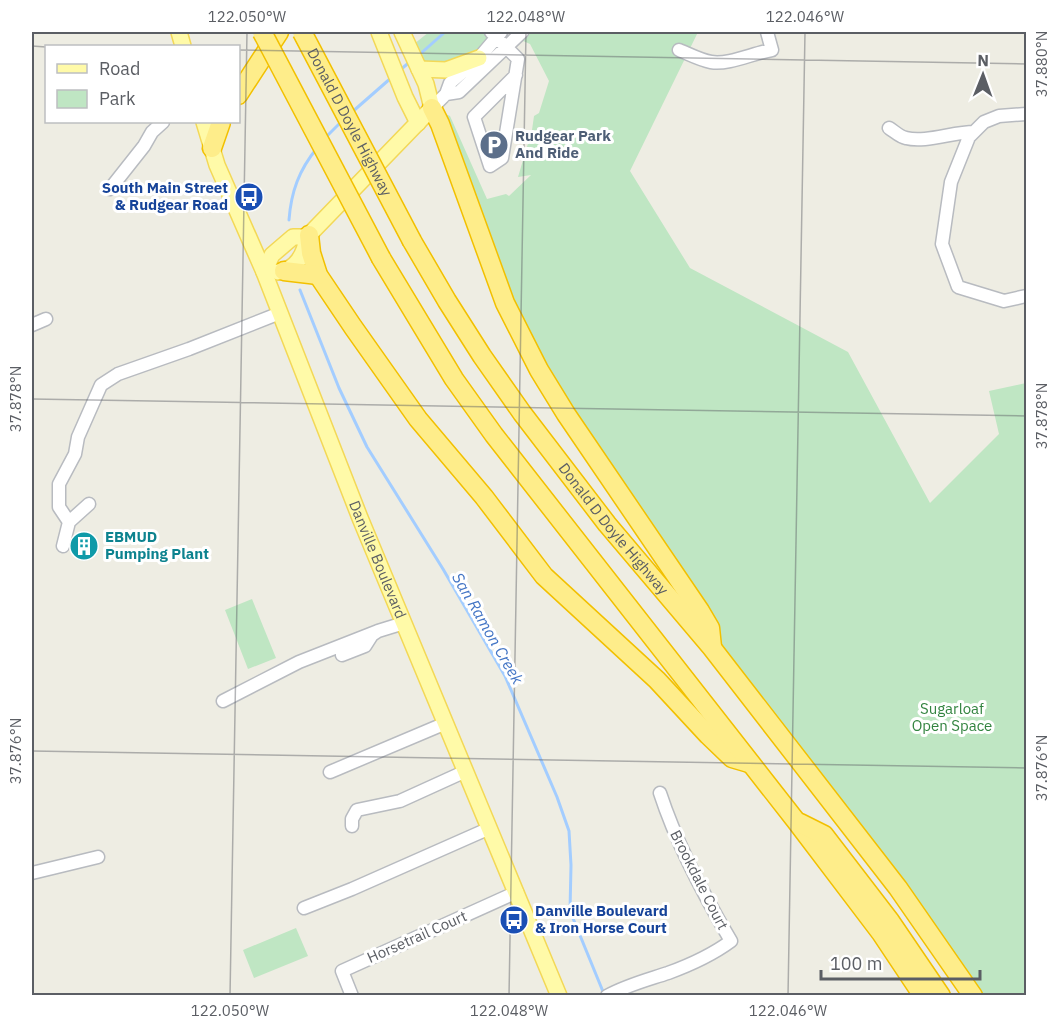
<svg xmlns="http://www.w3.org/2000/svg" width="1058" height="1027" font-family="'IBM Plex Sans',sans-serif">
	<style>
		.green { fill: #bfe6c3 }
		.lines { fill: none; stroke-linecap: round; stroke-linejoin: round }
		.stream { stroke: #a3cdff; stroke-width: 3 }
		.minor-casing { stroke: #b8bbc0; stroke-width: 15 }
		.major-casing { stroke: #f3d857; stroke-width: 18 }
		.highway-casing { stroke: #f2c000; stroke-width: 21 }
		.minor { stroke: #fff; stroke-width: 12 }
		.major { stroke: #fffaa8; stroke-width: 15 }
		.highway { stroke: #feed8a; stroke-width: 18 }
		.highway-bridge-casing { stroke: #f2c000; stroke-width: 21; stroke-linecap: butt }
		.highway-bridge { stroke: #feed8a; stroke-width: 18 }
		.ticks { fill: none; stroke: #5b5e64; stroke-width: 1.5; stroke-opacity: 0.45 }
		.labels { text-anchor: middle; stroke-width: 6; stroke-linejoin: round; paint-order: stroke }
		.street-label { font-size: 15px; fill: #5b5e64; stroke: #fff }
		.service-label { font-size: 15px; font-weight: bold; fill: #4e5e75; stroke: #fff; text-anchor: start }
		.transit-label { font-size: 15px; font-weight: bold; fill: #164399; stroke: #fff; text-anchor: end }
		.culture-label { font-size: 15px; font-weight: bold; fill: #0d838f; stroke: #fff; text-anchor: start }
		.park-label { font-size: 15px; fill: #338440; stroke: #fff }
		.water-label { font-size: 16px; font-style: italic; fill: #4375c5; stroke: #fff }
		.neatline { fill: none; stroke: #5b5e64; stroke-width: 2 }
		.ticks-label { font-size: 15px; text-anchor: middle; fill: #5b5e64 }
	</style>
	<rect width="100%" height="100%" fill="#eeede3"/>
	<path class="green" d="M429,32H501L479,58L433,70L409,48Z
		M522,32H698L630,171L690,268L848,352L930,503L999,434L989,391L1026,383V995H973L712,648L539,370L432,108L450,116L487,199L506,194L509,196L531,175L518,177L532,130L534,116L539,113L549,81L530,44L516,38Z
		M252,599L276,658L248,669L225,610Z
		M296,928L308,956L254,978L243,950Z"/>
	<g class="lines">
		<path class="stream" d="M419,55L445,32
			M400,70L411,61
			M351,113L391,78
			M325,138L341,122
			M289,220C291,192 299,170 317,148
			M300,290L339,388L367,447L443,569L505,676L557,797L569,831L571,865L570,911L604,994"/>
		<g class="minor-casing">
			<path id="minor" d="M491,32L518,59L502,158L490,166L474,117L516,75
				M679,50C689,54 700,60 711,62C729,65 753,53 772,50L767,32
				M446,94L459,92L522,32
				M432,108L446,94L450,83L479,58L501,32
				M1026,114L999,116L984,122L969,137L951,182L942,244L958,287L1004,301L1026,296
				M889,128C894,131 900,137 906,138C925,143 953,132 974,132
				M110,189L144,146L152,132L163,122
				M32,325L46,319
				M69,522L59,507V484L75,454L78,437L101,385L118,374L189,349L280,313
				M63,546L69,522L89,504
				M342,655L365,646L372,635L378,631L404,623
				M223,701L299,662L378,631
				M330,772L446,723
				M352,826V819L357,810L400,801L466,771
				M32,873L98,857
				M304,908L352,889L490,828
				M352,996L342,971L517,892
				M607,996C627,985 647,980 668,973C690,965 712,955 731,941C703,894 677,845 660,793"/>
		</g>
		<g class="major-casing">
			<g id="major">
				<path d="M179,32L183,46"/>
				<path d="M379,32L405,97L418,123"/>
				<path d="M419,69L446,70L479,58"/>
				<path id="s1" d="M204,122L217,165L264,272L360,518L559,996"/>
				<path d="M264,272L272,255L293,237H307"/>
				<path d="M278,272C296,270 305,254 307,237L432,108L426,84L402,32"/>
			</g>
		</g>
		<g class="highway-casing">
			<g id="highway">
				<path d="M238,95L279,32"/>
				<path d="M432,108L440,124L505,303L539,370L566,414L700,611L710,628L712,647"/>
				<path d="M212,148L221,122"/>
				<path d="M309,235L311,253L318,275L353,327L418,419L484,497L544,576L657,680L708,735L732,758L749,763"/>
				<path id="s2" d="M412,241L447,301L482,356L522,413L607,524L712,648L898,888L973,996"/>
				<path d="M381,258L454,379L494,435L796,821L881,933L923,996"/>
				<path d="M284,271L318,275"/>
				<path d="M800,823L824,835L890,921L941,996"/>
			</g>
		</g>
		<use href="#minor" class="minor"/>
		<use href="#major" class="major"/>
		<use href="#highway" class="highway"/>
		<g class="highway-bridge-casing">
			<g id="highway-bridge">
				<path d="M262,32L381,258"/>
				<path id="s3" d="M302,32L412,241"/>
			</g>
		</g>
		<use href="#highway-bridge" class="highway-bridge"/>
	</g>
	<path class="ticks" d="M32,46L46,47M238,50L1026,64M32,399L1026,416M32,751L1026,768M230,996L247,32M509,996L526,32M788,996L805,32"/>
	<defs>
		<g id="parking-disc" transform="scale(1.5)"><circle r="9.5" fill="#5c6f8a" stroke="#fff"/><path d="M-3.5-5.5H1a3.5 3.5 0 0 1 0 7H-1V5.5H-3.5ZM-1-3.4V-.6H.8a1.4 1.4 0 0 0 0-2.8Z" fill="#fff"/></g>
		<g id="bus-disc" transform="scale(1.5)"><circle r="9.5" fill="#1a4fb4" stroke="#fff"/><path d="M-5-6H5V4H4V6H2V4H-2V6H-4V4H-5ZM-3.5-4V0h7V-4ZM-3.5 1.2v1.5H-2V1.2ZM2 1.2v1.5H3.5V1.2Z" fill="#fff"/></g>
		<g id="building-disc" transform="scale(1.5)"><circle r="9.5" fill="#0f9aa8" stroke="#fff"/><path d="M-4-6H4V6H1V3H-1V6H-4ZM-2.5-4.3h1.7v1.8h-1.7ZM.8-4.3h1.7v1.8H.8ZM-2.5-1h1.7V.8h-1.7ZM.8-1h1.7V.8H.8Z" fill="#fff"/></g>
	</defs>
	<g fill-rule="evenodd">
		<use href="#parking-disc" x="494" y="145"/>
		<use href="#bus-disc" x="249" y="197"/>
		<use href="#building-disc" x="84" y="546"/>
		<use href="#bus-disc" x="514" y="920"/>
	</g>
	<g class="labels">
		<g class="street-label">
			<text dy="5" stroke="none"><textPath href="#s3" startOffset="102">Donald D Doyle Highway</textPath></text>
			<text dy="5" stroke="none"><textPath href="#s2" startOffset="352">Donald D Doyle Highway</textPath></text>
			<text dy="5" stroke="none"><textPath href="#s1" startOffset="471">Danville Boulevard</textPath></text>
			<text transform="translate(699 880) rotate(63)" y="5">Brookdale Court</text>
			<text transform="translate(417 937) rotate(-24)" y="5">Horsetrail Court</text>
		</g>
		<g class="service-label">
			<text x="515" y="141">Rudgear Park<tspan x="515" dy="17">And Ride</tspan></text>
		</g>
		<g class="transit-label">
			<text x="228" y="193">South Main Street<tspan x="228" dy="17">&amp; Rudgear Road</tspan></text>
			<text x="535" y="916" text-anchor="start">Danville Boulevard<tspan x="535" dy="17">&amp; Iron Horse Court</tspan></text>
		</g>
		<g class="culture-label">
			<text x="105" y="542">EBMUD<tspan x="105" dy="17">Pumping Plant</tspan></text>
		</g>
		<g class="park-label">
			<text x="952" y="714">Sugarloaf<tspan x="952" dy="17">Open Space</tspan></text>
		</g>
		<g class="water-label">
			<text transform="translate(488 628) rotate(60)" y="6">San Ramon Creek</text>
		</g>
	</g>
	<rect width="1058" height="1027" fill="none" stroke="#ffffff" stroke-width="66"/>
	<rect x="45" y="45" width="195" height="78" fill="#ffffff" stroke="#bdbfc1" stroke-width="1.5"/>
	<rect x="57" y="64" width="30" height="9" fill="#fffaa8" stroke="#bdbfc1" stroke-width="1.5"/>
	<text x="99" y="75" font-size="18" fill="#5b5e64">Road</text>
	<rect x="57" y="90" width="30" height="18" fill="#bfe6c3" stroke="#bdbfc1" stroke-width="1.5"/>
	<text x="99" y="105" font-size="18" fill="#5b5e64">Park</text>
	<g transform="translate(983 75) rotate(1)" stroke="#ffffff" stroke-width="4.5" paint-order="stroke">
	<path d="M0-4.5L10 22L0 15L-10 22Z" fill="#5b5e64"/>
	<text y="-9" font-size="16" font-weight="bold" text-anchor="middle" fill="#5b5e64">N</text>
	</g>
	<path d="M821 970v9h159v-9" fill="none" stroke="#5b5e64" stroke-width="3"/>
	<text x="830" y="970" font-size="18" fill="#5b5e64" stroke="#ffffff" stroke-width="4.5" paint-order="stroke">100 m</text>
	<rect x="33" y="33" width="992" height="961" class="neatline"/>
	<g class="ticks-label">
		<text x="247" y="22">122.050°W</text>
		<text x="526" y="22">122.048°W</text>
		<text x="805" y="22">122.046°W</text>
		<text transform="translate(1042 64) rotate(-90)" y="5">37.880°N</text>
		<text transform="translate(16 399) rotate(-90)" y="5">37.878°N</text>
		<text transform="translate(1042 416) rotate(-90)" y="5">37.878°N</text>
		<text transform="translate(16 751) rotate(-90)" y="5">37.876°N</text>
		<text transform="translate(1042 768) rotate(-90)" y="5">37.876°N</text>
		<text x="230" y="1016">122.050°W</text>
		<text x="509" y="1016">122.048°W</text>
		<text x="788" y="1016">122.046°W</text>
	</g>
</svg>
